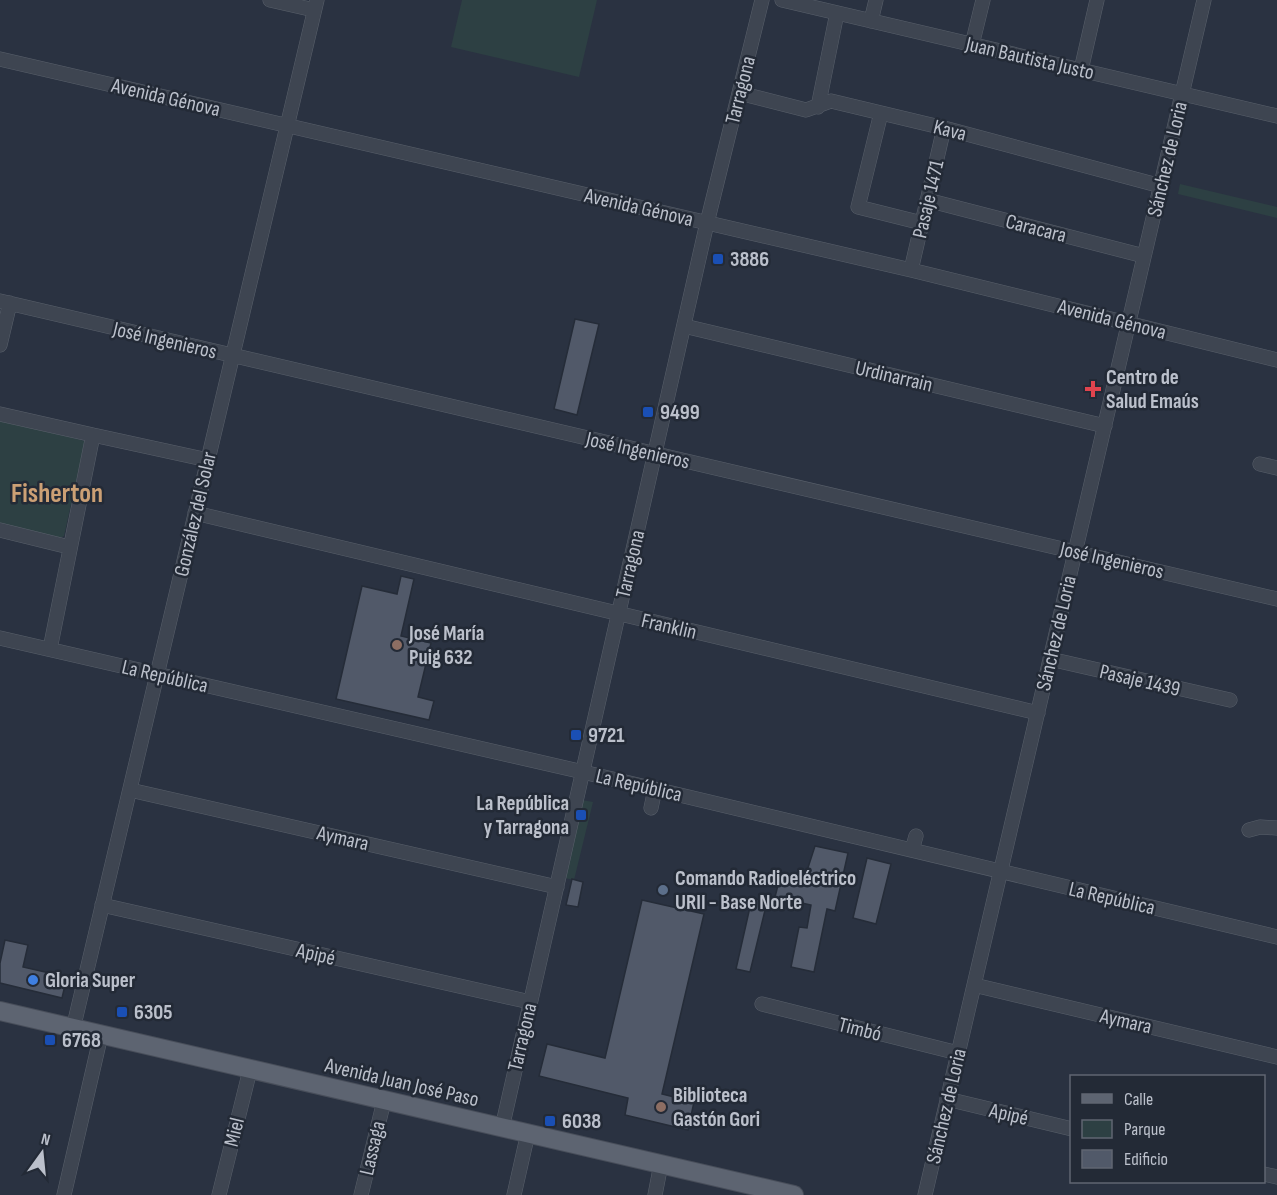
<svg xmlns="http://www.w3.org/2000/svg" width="1277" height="1195" font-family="'Sofia Sans Condensed',sans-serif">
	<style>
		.green { fill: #2d4043 }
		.building { fill: #515969; stroke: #252c38; stroke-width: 1.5 }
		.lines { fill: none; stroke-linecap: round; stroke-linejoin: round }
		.minor-casing { stroke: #59606b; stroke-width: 15 }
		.major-casing { stroke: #484e5a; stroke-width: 20 }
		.minor { stroke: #3e4551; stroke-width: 14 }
		.major { stroke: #5d6471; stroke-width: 18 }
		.transit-dot { fill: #1a4fb4; stroke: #232a36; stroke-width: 2 }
		.health-dot { fill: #e0444e; stroke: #232a36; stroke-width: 2 }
		.education-dot { fill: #8d6e63; stroke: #232a36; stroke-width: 2 }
		.service-dot { fill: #5c6f8a; stroke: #232a36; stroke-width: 2 }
		.shop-dot { fill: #3f7fe0; stroke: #232a36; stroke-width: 2 }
		.labels { text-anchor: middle; stroke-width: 5; stroke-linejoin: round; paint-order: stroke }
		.street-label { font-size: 21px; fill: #bbc0cb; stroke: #232a36 }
		.poi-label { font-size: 21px; font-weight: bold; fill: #bbc0cb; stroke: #232a36; text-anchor: start }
		.district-label { font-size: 27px; font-weight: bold; fill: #cca075; stroke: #232a36 }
	</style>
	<rect width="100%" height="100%" fill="#2a3241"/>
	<path class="green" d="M462,0H597L579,77L451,47Z
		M1180,184L1277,207V218L1178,194Z
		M0,420L85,441L64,536L58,539L0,525Z
		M582,800L593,802L574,880L565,878Z"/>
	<path class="building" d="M575,319L599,324L577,415L554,409Z
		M401,576L414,579L401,636L431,643L418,697L434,701L429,720L336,699L362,586L397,594Z
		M815,846L848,853L835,911L827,909L814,972L791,967L799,927L807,928L811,905L775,897L780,877L803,883Z
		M867,858L891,864L876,924L853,918Z
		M572,879L583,882L578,907L566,905Z
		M752,898L767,902L750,972L736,969Z
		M642,900L704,914L662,1094L694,1102L688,1130L625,1115L628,1098L539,1076L547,1044L605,1058Z
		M5,940L28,945L23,967L67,977L62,998L0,983V963Z"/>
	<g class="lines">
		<g class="minor-casing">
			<path id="minor" d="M270,0L314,10
				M782,0L1277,116
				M871,21L876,0
				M972,45L983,0
				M0,59L911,270L1277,360
				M1081,70L1097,0
				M739,93L806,110L831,101L944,128L1161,186
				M818,107L837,13
				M881,113L858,207L922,223
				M927,200L1144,256
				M911,270L944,128
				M0,301L1277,599
				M684,326L1105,426
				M0,345L10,303
				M0,414L93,435
				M1260,464L1277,468
				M195,513L1038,713
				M0,530L69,547
				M0,638L583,772L1277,937
				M50,649L93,435L208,460
				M1050,659L1230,700
				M130,790L557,887
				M651,808L655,789
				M1249,830L1260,827L1277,828
				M912,850L916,836
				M102,905L530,1002
				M974,985L1277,1057
				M762,1004L958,1053
				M73,1029L317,0
				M947,1099L1072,1129
				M502,1128L707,223L762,0
				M1264,1174L1277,1177
				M64,1195L101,1035
				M219,1195L250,1070
				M361,1195L384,1101
				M514,1195L528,1133
				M655,1195L661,1164
				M925,1195L1204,0"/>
		</g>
		<g class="major-casing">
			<path id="major" d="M0,1011L794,1195"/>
		</g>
		<use href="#minor" class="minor"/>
		<use href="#major" class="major"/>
	</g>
	<g class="transit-dot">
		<rect x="712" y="253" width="12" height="12" rx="3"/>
		<rect x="642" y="406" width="12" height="12" rx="3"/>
		<rect x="570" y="729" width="12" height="12" rx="3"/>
		<rect x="575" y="809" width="12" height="12" rx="3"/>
		<rect x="116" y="1006" width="12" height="12" rx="3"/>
		<rect x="44" y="1034" width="12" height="12" rx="3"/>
		<rect x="544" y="1115" width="12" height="12" rx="3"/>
	</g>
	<path class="health-dot" d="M1090 380h6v6h6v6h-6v6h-6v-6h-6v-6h6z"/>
	<g class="education-dot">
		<circle cx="397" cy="645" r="6"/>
		<circle cx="661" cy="1107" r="6"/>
	</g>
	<circle class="service-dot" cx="663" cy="890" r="6"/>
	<circle class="shop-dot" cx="33" cy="980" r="6"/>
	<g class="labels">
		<g class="street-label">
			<text transform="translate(1030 58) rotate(13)" y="7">Juan Bautista Justo</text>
			<text transform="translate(740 90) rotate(-76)" y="7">Tarragona</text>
			<text transform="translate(166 97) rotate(13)" y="7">Avenida Génova</text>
			<text transform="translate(950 130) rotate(14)" y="7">Kava</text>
			<text transform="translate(1167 159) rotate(-77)" y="7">Sánchez de Loria</text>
			<text transform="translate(928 199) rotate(-77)" y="7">Pasaje 1471</text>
			<text transform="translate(639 207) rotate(13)" y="7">Avenida Génova</text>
			<text transform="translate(1036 228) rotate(14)" y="7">Caracara</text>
			<text transform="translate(1112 319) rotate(14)" y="7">Avenida Génova</text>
			<text transform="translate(165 340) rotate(13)" y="7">José Ingenieros</text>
			<text transform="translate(894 376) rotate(13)" y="7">Urdinarrain</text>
			<text transform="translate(638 450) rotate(13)" y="7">José Ingenieros</text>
			<text transform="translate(195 514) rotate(-77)" y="7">González del Solar</text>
			<text transform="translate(1112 560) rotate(13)" y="7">José Ingenieros</text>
			<text transform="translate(630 564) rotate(-77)" y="7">Tarragona</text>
			<text transform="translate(669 626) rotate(13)" y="7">Franklin</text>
			<text transform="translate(1056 633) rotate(-77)" y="7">Sánchez de Loria</text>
			<text transform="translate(165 676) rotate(13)" y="7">La República</text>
			<text transform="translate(1140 680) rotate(13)" y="7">Pasaje 1439</text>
			<text transform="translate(639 785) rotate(13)" y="7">La República</text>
			<text transform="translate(343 838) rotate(13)" y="7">Aymara</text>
			<text transform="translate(1112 898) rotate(13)" y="7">La República</text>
			<text transform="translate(316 954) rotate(13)" y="7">Apipé</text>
			<text transform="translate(1126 1021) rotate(13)" y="7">Aymara</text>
			<text transform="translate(860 1029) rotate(14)" y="7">Timbó</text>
			<text transform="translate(522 1037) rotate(-77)" y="7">Tarragona</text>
			<text transform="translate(402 1082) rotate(13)" y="7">Avenida Juan José Paso</text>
			<text transform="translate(946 1106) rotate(-77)" y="7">Sánchez de Loria</text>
			<text transform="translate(1009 1114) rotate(13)" y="7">Apipé</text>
			<text transform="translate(234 1132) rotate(-76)" y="7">Miel</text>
			<text transform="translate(372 1148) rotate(-77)" y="7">Lassaga</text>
		</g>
		<g class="poi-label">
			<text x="730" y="266">3886</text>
			<text x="1106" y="384">Centro de<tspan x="1106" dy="24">Salud Emaús</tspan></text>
			<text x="660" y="419">9499</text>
			<text x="409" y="640">José María<tspan x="409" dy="24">Puig 632</tspan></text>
			<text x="588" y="742">9721</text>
			<text x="569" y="810" text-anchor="end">La República<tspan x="569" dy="24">y Tarragona</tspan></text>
			<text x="675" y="885">Comando Radioeléctrico<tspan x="675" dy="24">URII - Base Norte</tspan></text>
			<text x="45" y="987">Gloria Super</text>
			<text x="134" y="1019">6305</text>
			<text x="62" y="1047">6768</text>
			<text x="673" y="1102">Biblioteca<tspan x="673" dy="24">Gastón Gori</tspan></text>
			<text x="562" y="1128">6038</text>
		</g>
		<g class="district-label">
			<text x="57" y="502">Fisherton</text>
		</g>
	</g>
	<rect x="1070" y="1075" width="195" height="108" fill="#232a36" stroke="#606672" stroke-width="1.5"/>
	<rect x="1082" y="1094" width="30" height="9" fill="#5d6471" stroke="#606672" stroke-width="1.5"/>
	<text x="1124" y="1105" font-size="18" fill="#bbc0cb">Calle</text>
	<rect x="1082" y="1120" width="30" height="18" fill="#2d4043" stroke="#606672" stroke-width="1.5"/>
	<text x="1124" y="1135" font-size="18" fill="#bbc0cb">Parque</text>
	<rect x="1082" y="1150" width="30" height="18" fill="#515969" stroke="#606672" stroke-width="1.5"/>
	<text x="1124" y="1165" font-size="18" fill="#bbc0cb">Edificio</text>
	<g transform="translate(42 1153) rotate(15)" stroke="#232a36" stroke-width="4.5" paint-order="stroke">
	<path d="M0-4.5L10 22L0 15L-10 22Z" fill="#bbc0cb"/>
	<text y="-9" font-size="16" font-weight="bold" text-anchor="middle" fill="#bbc0cb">N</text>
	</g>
</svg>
